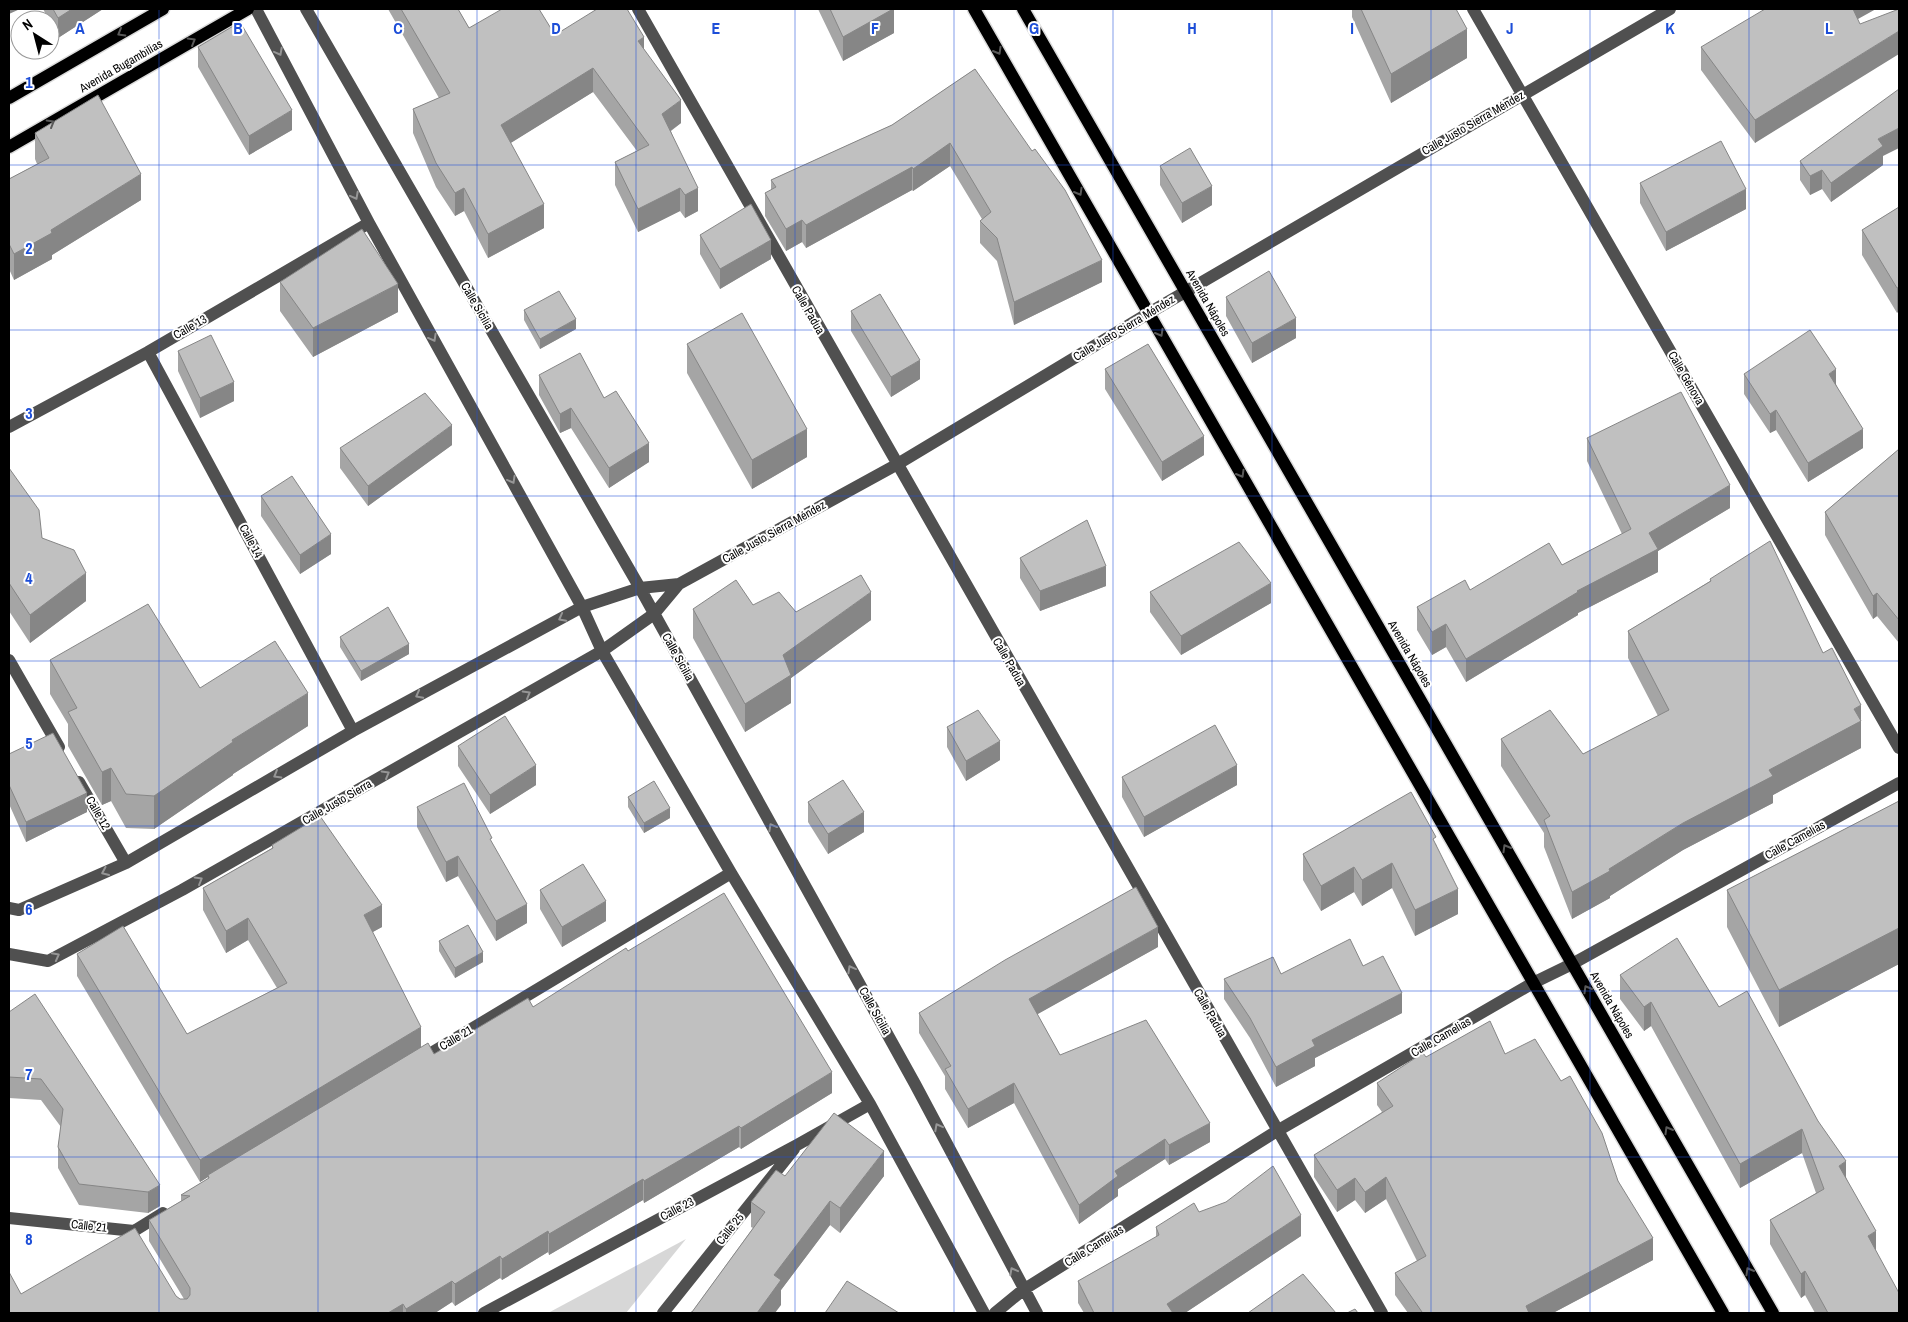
<svg xmlns="http://www.w3.org/2000/svg" width="1908" height="1322" font-family="'Archivo Narrow',sans-serif">
	<style>
		.green { fill: #d7d7d7 }
		.lines { fill: none; stroke-linecap: round; stroke-linejoin: round }
		.major-casing { stroke: #dbdbdb; stroke-width: 15 }
		.minor { stroke: #505050; stroke-width: 12 }
		.major { stroke: #000; stroke-width: 12 }
		.wall { fill: #a5a5a5 }
		.shaded-wall { fill: #868686 }
		.building { fill: #c0c0c0; stroke: #868686 }
		.oneway { stroke: #595959 }
		.oneway2 { stroke: #969696 }
		.grid { fill: none; stroke: #1d4ed8; stroke-width: 1; stroke-opacity: 0.55 }
		.labels { text-anchor: middle; stroke-width: 4; stroke-linejoin: round; paint-order: stroke }
		.street-label { font-size: 12px; fill: #000; stroke: #fff }
		.grid-label { font-size: 16px; text-anchor: middle; font-weight: bold; fill: #1d4ed8; stroke: #fff; stroke-width: 4; stroke-linejoin: round; paint-order: stroke }
	</style>
	<rect width="100%" height="100%" fill="#fff"/>
	<path class="green" d="M686,1239L626,1313H548Z"/>
	<g class="lines">
		<g class="major-casing">
			<path id="major" d="M974,9L1723,1313
				M1023,9L1773,1313
				M9,98L163,9
				M9,147L248,9"/>
		</g>
		<path class="minor" d="M256,9L369,223L582,607L602,651L731,873L870,1104L984,1313
			M306,9L640,588L915,1084L1037,1313
			M638,9L1382,1313
			M1473,9L1899,748
			M148,352L353,731
			M9,427L148,352L369,223
			M9,660L59,747
			M79,782L126,863
			M9,908L19,910L126,863L353,731L582,607L640,588L679,584L896,465L1149,313L1670,9
			M9,954L48,961L182,890L602,651L654,614L679,584
			M418,1061L731,873
			M9,1218L134,1231L163,1213
			M484,1313L797,1145L870,1104
			M663,1313L794,1149
			M995,1313L1023,1290L1277,1131L1533,983L1572,964L1899,783"/>
		<use href="#major" class="major"/>
	</g>
	<path class="wall" d="M43,9H103L58,38L50,22V20H49Z
		M388,9H458L469,28L555,35L644,49L681,123L671,131L698,211L685,218L680,211L638,232L615,185V162L637,151L593,92L510,143L544,228L488,258L464,211L455,216L436,187L413,133V109L439,98Z
		M818,9H894V33L843,61Z
		M1352,9H1456L1467,58L1391,103L1352,17Z
		M1858,19L1755,143L1701,70V47Z
		M198,47L292,130L249,155L198,67Z
		M975,69L1102,282L1014,325L997,261L980,243V221L982,219L950,166L913,191L912,190L806,248L802,242L786,251L765,216V193L771,190V180L892,125Z
		M35,133L141,200L52,255V259L14,280L9,269V179L37,164L35,159Z
		M1883,156V165L1831,202L1822,189L1810,195L1800,180V161Z
		M1160,166L1212,205L1182,223L1160,185Z
		M1640,183L1746,209L1666,251L1640,203Z
		M1899,207L1897,313L1862,255V230Z
		M700,235L771,259L720,289L700,254Z
		M280,282L398,312L313,357L280,311Z
		M1226,297L1296,338L1252,363L1226,316Z
		M524,310L576,329L540,349L524,320Z
		M851,311L920,379L891,397L851,331Z
		M687,344L807,457L752,489L687,373Z
		M178,351L234,401L200,418L178,371Z
		M1105,369L1204,455L1162,481L1105,389Z
		M1744,374L1836,384L1863,448L1808,482L1776,430L1770,433L1744,394Z
		M539,375L604,398L649,462L609,488L571,428L560,433L539,395Z
		M1587,438L1730,508L1658,551V572L1578,613V615L1466,682L1446,647L1432,655L1417,630V607L1470,590L1562,565L1622,534L1587,461Z
		M452,445L368,506L340,468V448Z
		M1899,449V643L1877,616L1873,619L1825,535V512Z
		M9,468L42,538L86,601L30,643L9,611Z
		M261,496L331,554L300,574L261,516Z
		M1020,558L1106,586L1040,611L1020,578Z
		M1710,579L1823,653L1861,732V748L1773,795V803L1683,850L1610,896V898L1572,919L1544,847V833L1501,766V739L1583,754L1658,716L1628,658V631L1710,581Z
		M1150,592L1271,603L1181,655L1150,612Z
		M753,605L796,612L871,620L791,678V703L745,732L693,638V609Z
		M340,637L409,654L361,681L340,647Z
		M50,660L200,688L308,726L233,774V775L154,829L126,828L111,801L102,805L68,746V724L50,694Z
		M947,727L1000,760L966,781L947,747Z
		M458,746L536,785L490,814L458,766Z
		M9,754L87,812L26,842L9,804Z
		M1122,777L1237,785L1144,837L1122,797Z
		M628,797L670,818L644,833L628,807Z
		M1899,801V964L1779,1027L1727,927V890Z
		M808,802L864,832L828,854L808,822Z
		M417,807L492,844L527,923L496,941L458,876L446,882L417,827Z
		M1436,844L1458,914L1415,936L1392,888L1362,906L1354,892L1321,911L1303,880V854Z
		M272,845L382,927L372,932L421,1047L434,1054L533,1007L628,951L832,1093L741,1149L739,1147L644,1203L643,1200L549,1255L548,1252L502,1280L500,1278L455,1306L452,1302L435,1313H9L21,1294L176,1296L180,1299H184L149,1241V1220L181,1201V1195L208,1179V1177L200,1182L77,976V954L187,1034L277,988L248,940L226,953L203,910V888L272,848Z
		M540,890L606,921L562,947L540,909Z
		M439,941L483,962L455,978L439,951Z
		M1158,947L1037,1014L1060,1055L1210,1142L1169,1165L1165,1159L1118,1189V1196L1079,1224L1014,1103L968,1128L945,1089V1076L919,1033V1013Z
		M1363,966L1402,1013L1315,1058V1066L1276,1087L1250,1038L1224,999V979L1281,974Z
		M1620,975L1719,1007L1846,1177L1876,1252L1899,1313H1815L1805,1295L1801,1298L1770,1244V1220L1816,1193L1802,1153L1740,1188L1651,1026L1644,1031L1620,999Z
		M9,1012L160,1206L148,1213L79,1205L58,1168V1147L61,1127L41,1100L9,1098Z
		M1505,1054L1618,1181L1653,1260L1553,1313H1408L1395,1295V1273L1417,1261L1386,1199L1365,1213L1355,1200L1337,1212L1314,1177V1155L1382,1112L1377,1105V1083L1426,1057Z
		M785,1176H884L840,1233L830,1225L781,1290V1305L692,1312L753,1228L751,1227V1202Z
		M1199,1212L1301,1236L1185,1313H1084L1078,1303V1281L1156,1237V1227Z"/>
	<path class="shaded-wall" d="M9,9H20L9,14Z
		M72,9H103L58,38V18Z
		M893,9H894V33L843,61V37Z
		M1849,9H1876L1849,24Z
		M1467,29V58L1391,103V74Z
		M1899,31V54L1755,143V120Z
		M644,37V60L638,41Z
		M593,68V92L501,149V125Z
		M681,100V123L662,137V114Z
		M292,110V130L249,155V136Z
		M1899,128V148L1883,156V165L1831,202V183L1878,139Z
		M950,143V166L913,191V169Z
		M912,167V190L806,248V225Z
		M1822,170V189L1810,195V176Z
		M141,174V200L52,255V259L14,280V254L51,230Z
		M1212,186V205L1182,223V203Z
		M464,188V211L455,216V193Z
		M680,188V211L638,232V209Z
		M698,188V211L685,218V195Z
		M1746,189V209L1666,251V232Z
		M544,204V228L488,258V234Z
		M802,220V242L786,251V229Z
		M771,240V259L720,289V269Z
		M1102,260V282L1014,325V302Z
		M398,284V312L313,357V328Z
		M1899,287V311L1897,313V288Z
		M1296,318V338L1252,363V343Z
		M576,319V329L540,349V339Z
		M920,360V379L891,397V377Z
		M1836,369V389L1829,374Z
		M234,382V401L200,418V398Z
		M571,408V428L560,433V414Z
		M1776,410V430L1770,433V414Z
		M452,425V445L368,506V486Z
		M807,429V457L752,489V460Z
		M1863,429V448L1808,482V463Z
		M1204,436V455L1162,481V462Z
		M649,443V462L609,488V468Z
		M1730,485V508L1658,551V572L1578,613V615L1466,682V659L1577,591L1649,533Z
		M331,534V554L300,574V555Z
		M1106,566V586L1040,611V591Z
		M86,573V601L30,643V615Z
		M1271,583V603L1181,655V636Z
		M871,592V620L791,678V703L745,732V704L783,655Z
		M1877,593V616L1873,619V596Z
		M1446,624V647L1432,655V632Z
		M409,644V654L361,681V671Z
		M308,693V726L233,774V775L154,829V796L232,740Z
		M1861,705V748L1773,795V803L1683,850L1610,896V898L1572,919V892L1769,770L1854,709Z
		M1000,741V760L966,781V761Z
		M536,765V785L490,814V795Z
		M1237,765V785L1144,837V817Z
		M111,768V801L102,805V772Z
		M87,793V812L26,842V822Z
		M670,808V818L644,833V823Z
		M864,812V832L828,854V834Z
		M458,856V876L446,882V862Z
		M1392,863V888L1362,906V880Z
		M1354,867V892L1321,911V886Z
		M1458,889V914L1415,936V910Z
		M606,901V921L562,947V927Z
		M527,904V923L496,941V921Z
		M382,905V927L364,937V915Z
		M248,918V940L226,953V931Z
		M1158,927V947L1029,1019V999Z
		M1899,928V964L1779,1027V990Z
		M483,952V962L455,978V968Z
		M1402,993V1013L1315,1058V1066L1276,1087V1067L1312,1040Z
		M1651,1002V1026L1644,1031V1007Z
		M421,1027V1050L208,1175V1177L200,1182V1160Z
		M832,1072V1093L741,1149V1128Z
		M1014,1083V1103L968,1128V1109Z
		M1210,1123V1142L1169,1165V1145Z
		M739,1126V1147L644,1203V1181Z
		M1802,1129V1153L1740,1188V1164Z
		M1165,1139V1159L1118,1189V1196L1079,1224V1205L1115,1171Z
		M884,1151V1176L840,1233V1208Z
		M1846,1161V1185L1839,1166Z
		M1386,1177V1199L1365,1213V1192Z
		M1355,1178V1200L1337,1212V1190Z
		M643,1179V1200L549,1255V1234Z
		M160,1185V1206L148,1213V1192Z
		M830,1201V1225L781,1290V1305L775,1313H757L774,1275Z
		M1301,1215V1236L1185,1313H1167V1304Z
		M548,1231V1252L502,1280V1259Z
		M1876,1231V1255L1868,1236Z
		M1653,1238V1260L1553,1313H1526V1306Z
		M500,1256V1278L455,1306V1284Z
		M1805,1271V1295L1801,1298V1274Z
		M452,1281V1302L435,1313H406V1309Z
		M403,1304V1313H388Z"/>
	<path class="building" d="M53,9H72L58,18Z
		M401,9H458L469,28L502,9H539L555,35L597,9H627L644,37L638,41L681,100L662,114L698,188L685,195L680,188L638,209L615,162L649,145L593,68L501,125L544,204L488,234L464,188L455,193L436,163L413,109L450,93Z
		M830,9H893L843,37Z
		M1361,9H1456L1467,29L1391,74Z
		M1765,9H1853L1860,24L1899,9V31L1755,120L1701,47Z
		M240,22L292,110L249,136L198,47Z
		M975,69L1032,151L1035,149L1065,190L1102,260L1014,302L997,238L980,221L991,212L950,143L913,169L912,167L806,225L802,220L786,229L765,193L776,187L771,180L892,125Z
		M1899,89V128L1878,139L1883,146L1831,183L1822,170L1810,176L1800,161Z
		M98,95L141,174L51,230L52,233L14,254L9,244V179L49,158L35,133Z
		M1721,141L1746,189L1666,232L1640,183Z
		M1190,148L1212,186L1182,203L1160,166Z
		M751,204L771,240L720,269L700,235Z
		M1899,207V287L1897,288L1862,230Z
		M362,229L398,284L313,328L280,282Z
		M1269,271L1296,318L1252,343L1226,297Z
		M559,291L576,319L540,339L524,310Z
		M880,294L920,360L891,377L851,311Z
		M742,313L807,429L752,460L687,344Z
		M1810,330L1836,369L1829,374L1863,429L1808,463L1776,410L1770,414L1744,374Z
		M211,335L234,382L200,398L178,351Z
		M1148,344L1204,436L1162,462L1105,369Z
		M580,353L604,398L616,391L649,443L609,468L571,408L560,414L539,375Z
		M1681,392L1730,485L1649,533L1658,549L1577,591L1578,592L1466,659L1446,624L1432,632L1417,607L1465,580L1470,590L1549,543L1562,565L1631,529L1587,438Z
		M425,393L452,425L368,486L340,448Z
		M1899,449V620L1877,593L1873,596L1825,512Z
		M9,468L39,510L42,538L74,550L86,573L30,615L9,583Z
		M292,476L331,534L300,555L261,496Z
		M1087,520L1106,566L1040,591L1020,558Z
		M1770,541L1823,653L1832,648L1861,705L1854,709L1861,721L1769,770L1773,776L1683,823L1609,869L1610,871L1572,892L1544,820L1550,816L1501,739L1550,710L1583,754L1669,710L1628,631L1711,581L1710,579Z
		M1239,542L1271,583L1181,636L1150,592Z
		M861,575L871,592L783,655L791,675L745,704L693,609L736,580L753,605L779,592L796,612Z
		M148,604L200,688L275,641L308,693L232,740L233,742L154,796L126,794L111,768L102,772L68,712L77,708L50,660Z
		M388,607L409,644L361,671L340,637Z
		M978,710L1000,741L966,761L947,727Z
		M505,716L536,765L490,795L458,746Z
		M1215,725L1237,765L1144,817L1122,777Z
		M53,733L87,793L26,822L9,785V754Z
		M843,780L864,812L828,834L808,802Z
		M654,781L670,808L644,823L628,797Z
		M464,783L492,838L490,839L527,904L496,921L458,856L446,862L417,807Z
		M1411,792L1436,837L1433,839L1458,889L1415,910L1392,863L1362,880L1354,867L1321,886L1303,854Z
		M1899,801V928L1779,990L1727,890Z
		M320,816L382,905L364,915L421,1027L200,1160L77,954L123,926L187,1034L287,983L248,918L226,931L203,888L273,848L272,845Z
		M583,864L606,901L562,927L540,890Z
		M1136,887L1158,927L1029,999L1060,1055L1146,1020L1210,1123L1169,1145L1165,1139L1115,1171L1118,1176L1079,1205L1014,1083L968,1109L945,1069L951,1066L919,1013L1005,960Z
		M724,893L832,1072L741,1128L739,1126L644,1181L643,1179L549,1234L548,1231L502,1259L500,1256L455,1284L452,1281L406,1309L403,1304L388,1313H9V1272L21,1294L135,1228L176,1296L180,1299H187L190,1295V1288L149,1220L190,1196L181,1195L209,1178L208,1175L428,1043L434,1054L528,998L533,1007L626,948L628,951Z
		M468,925L483,952L455,968L439,941Z
		M1677,938L1719,1007L1747,991L1818,1121L1846,1161L1839,1166L1876,1231L1868,1236L1899,1293V1313H1828L1805,1271L1801,1274L1770,1220L1824,1189L1802,1129L1740,1164L1651,1002L1644,1007L1620,975Z
		M1350,939L1363,966L1383,956L1402,993L1312,1040L1315,1046L1276,1067L1250,1018L1224,979L1273,957L1281,974Z
		M35,994L160,1185L148,1192L79,1184L58,1147L63,1109L41,1079L9,1077V1012Z
		M1490,1021L1505,1054L1535,1039L1561,1081L1570,1076L1602,1133L1618,1181L1653,1238L1526,1306L1529,1313H1420L1422,1312L1395,1273L1426,1256L1386,1177L1365,1192L1355,1178L1337,1190L1314,1155L1393,1106L1377,1083L1423,1053L1426,1057Z
		M834,1113L884,1151L840,1208L830,1201L774,1275L781,1280L757,1313H690L691,1312H692L765,1212L751,1202L776,1170L785,1176Z
		M1273,1166L1301,1215L1167,1304L1173,1313H1094L1078,1281L1159,1235L1156,1227L1194,1203L1199,1212L1226,1202Z
		M1303,1274L1336,1313H1248Z
		M847,1281L899,1313H825Z
		M1355,1309L1358,1313H1347Z"/>
	<defs><path id="oneway-chevron" d="M-2-3.5L2.5 0L-2 3.5" fill="none" stroke-width="1.6" stroke-linecap="round" stroke-linejoin="round" transform="scale(1.25)"/></defs>
	<g class="oneway">
		<use href="#oneway-chevron" transform="translate(121 33) rotate(150)"/>
		<use href="#oneway-chevron" transform="translate(192 41) rotate(-30)"/>
		<use href="#oneway-chevron" transform="translate(998 51) rotate(60)"/>
		<use href="#oneway-chevron" transform="translate(51 123) rotate(-30)"/>
		<use href="#oneway-chevron" transform="translate(1079 192) rotate(60)"/>
		<use href="#oneway-chevron" transform="translate(1160 333) rotate(60)"/>
		<use href="#oneway-chevron" transform="translate(1241 474) rotate(60)"/>
		<use href="#oneway-chevron" transform="translate(1506 848) rotate(-120)"/>
		<use href="#oneway-chevron" transform="translate(1587 989) rotate(-120)"/>
		<use href="#oneway-chevron" transform="translate(1668 1130) rotate(-120)"/>
		<use href="#oneway-chevron" transform="translate(1749 1271) rotate(-120)"/>
	</g>
	<g class="oneway2">
		<use href="#oneway-chevron" transform="translate(279 52) rotate(62)"/>
		<use href="#oneway-chevron" transform="translate(355 196) rotate(62)"/>
		<use href="#oneway-chevron" transform="translate(433 338) rotate(61)"/>
		<use href="#oneway-chevron" transform="translate(512 480) rotate(61)"/>
		<use href="#oneway-chevron" transform="translate(562 618) rotate(152)"/>
		<use href="#oneway-chevron" transform="translate(527 694) rotate(-30)"/>
		<use href="#oneway-chevron" transform="translate(419 695) rotate(152)"/>
		<use href="#oneway-chevron" transform="translate(386 774) rotate(-30)"/>
		<use href="#oneway-chevron" transform="translate(277 775) rotate(150)"/>
		<use href="#oneway-chevron" transform="translate(772 827) rotate(-119)"/>
		<use href="#oneway-chevron" transform="translate(105 872) rotate(156)"/>
		<use href="#oneway-chevron" transform="translate(199 880) rotate(-30)"/>
		<use href="#oneway-chevron" transform="translate(56 956) rotate(-28)"/>
		<use href="#oneway-chevron" transform="translate(851 969) rotate(-119)"/>
		<use href="#oneway-chevron" transform="translate(938 1127) rotate(-118)"/>
		<use href="#oneway-chevron" transform="translate(1013 1271) rotate(-118)"/>
	</g>
	<path class="grid" d="M159,9V1313M318,9V1313M477,9V1313M636,9V1313M795,9V1313M954,9V1313M1113,9V1313M1272,9V1313M1431,9V1313M1590,9V1313M1749,9V1313M9,165H1899M9,330H1899M9,496H1899M9,661H1899M9,826H1899M9,991H1899M9,1157H1899"/>
	<g class="labels">
		<g class="street-label">
			<text transform="translate(121 66) rotate(-30)" y="4">Avenida Bugambilias</text>
			<text transform="translate(1473 123) rotate(-30)" y="4">Calle Justo Sierra Méndez</text>
			<text transform="translate(1208 303) rotate(60)" y="4">Avenida Nápoles</text>
			<text transform="translate(477 306) rotate(60)" y="4">Calle Sicilia</text>
			<text transform="translate(808 310) rotate(60)" y="4">Calle Padua</text>
			<text transform="translate(190 327) rotate(-30)" y="4">Calle 13</text>
			<text transform="translate(1124 328) rotate(-31)" y="4">Calle Justo Sierra Méndez</text>
			<text transform="translate(1686 378) rotate(60)" y="4">Calle Génova</text>
			<text transform="translate(774 532) rotate(-29)" y="4">Calle Justo Sierra Méndez</text>
			<text transform="translate(251 541) rotate(62)" y="4">Calle 14</text>
			<text transform="translate(1410 654) rotate(60)" y="4">Avenida Nápoles</text>
			<text transform="translate(678 657) rotate(61)" y="4">Calle Sicilia</text>
			<text transform="translate(1009 662) rotate(60)" y="4">Calle Padua</text>
			<text transform="translate(337 802) rotate(-30)" y="4">Calle Justo Sierra</text>
			<text transform="translate(98 813) rotate(60)" y="4">Calle 12</text>
			<text transform="translate(1795 840) rotate(-29)" y="4">Calle Camelias</text>
			<text transform="translate(1612 1005) rotate(60)" y="4">Avenida Nápoles</text>
			<text transform="translate(875 1011) rotate(61)" y="4">Calle Sicilia</text>
			<text transform="translate(1210 1013) rotate(60)" y="4">Calle Padua</text>
			<text transform="translate(1441 1037) rotate(-30)" y="4">Calle Camelias</text>
			<text transform="translate(456 1038) rotate(-31)" y="4">Calle 21</text>
			<text transform="translate(677 1209) rotate(-28)" y="4">Calle 23</text>
			<text transform="translate(89 1226) rotate(6)" y="4">Calle 21</text>
			<text transform="translate(730 1229) rotate(-51)" y="4">Calle 25</text>
			<text transform="translate(1094 1246) rotate(-32)" y="4">Calle Camelias</text>
		</g>
	</g>
	<g class="grid-label">
		<text x="80" y="34">A</text>
		<text x="238" y="34">B</text>
		<text x="398" y="34">C</text>
		<text x="556" y="34">D</text>
		<text x="716" y="34">E</text>
		<text x="875" y="34">F</text>
		<text x="1034" y="34">G</text>
		<text x="1192" y="34">H</text>
		<text x="1352" y="34">I</text>
		<text x="1510" y="34">J</text>
		<text x="1670" y="34">K</text>
		<text x="1829" y="34">L</text>
		<text x="29" y="88">1</text>
		<text x="29" y="254">2</text>
		<text x="29" y="419">3</text>
		<text x="29" y="584">4</text>
		<text x="29" y="749">5</text>
		<text x="29" y="915">6</text>
		<text x="29" y="1080">7</text>
		<text x="29" y="1245">8</text>
	</g>
	<rect width="1908" height="1322" fill="none" stroke="#000000" stroke-width="20"/>
	<g transform="translate(35 35) rotate(324)"><circle r="24" fill="#ffffff" stroke="#999999"/>
	<path d="M0-4L9 19L0 12L-9 19Z" fill="#000000"/>
	<text y="-8" font-size="14" font-weight="bold" text-anchor="middle" fill="#000000">N</text>
	</g>
</svg>
